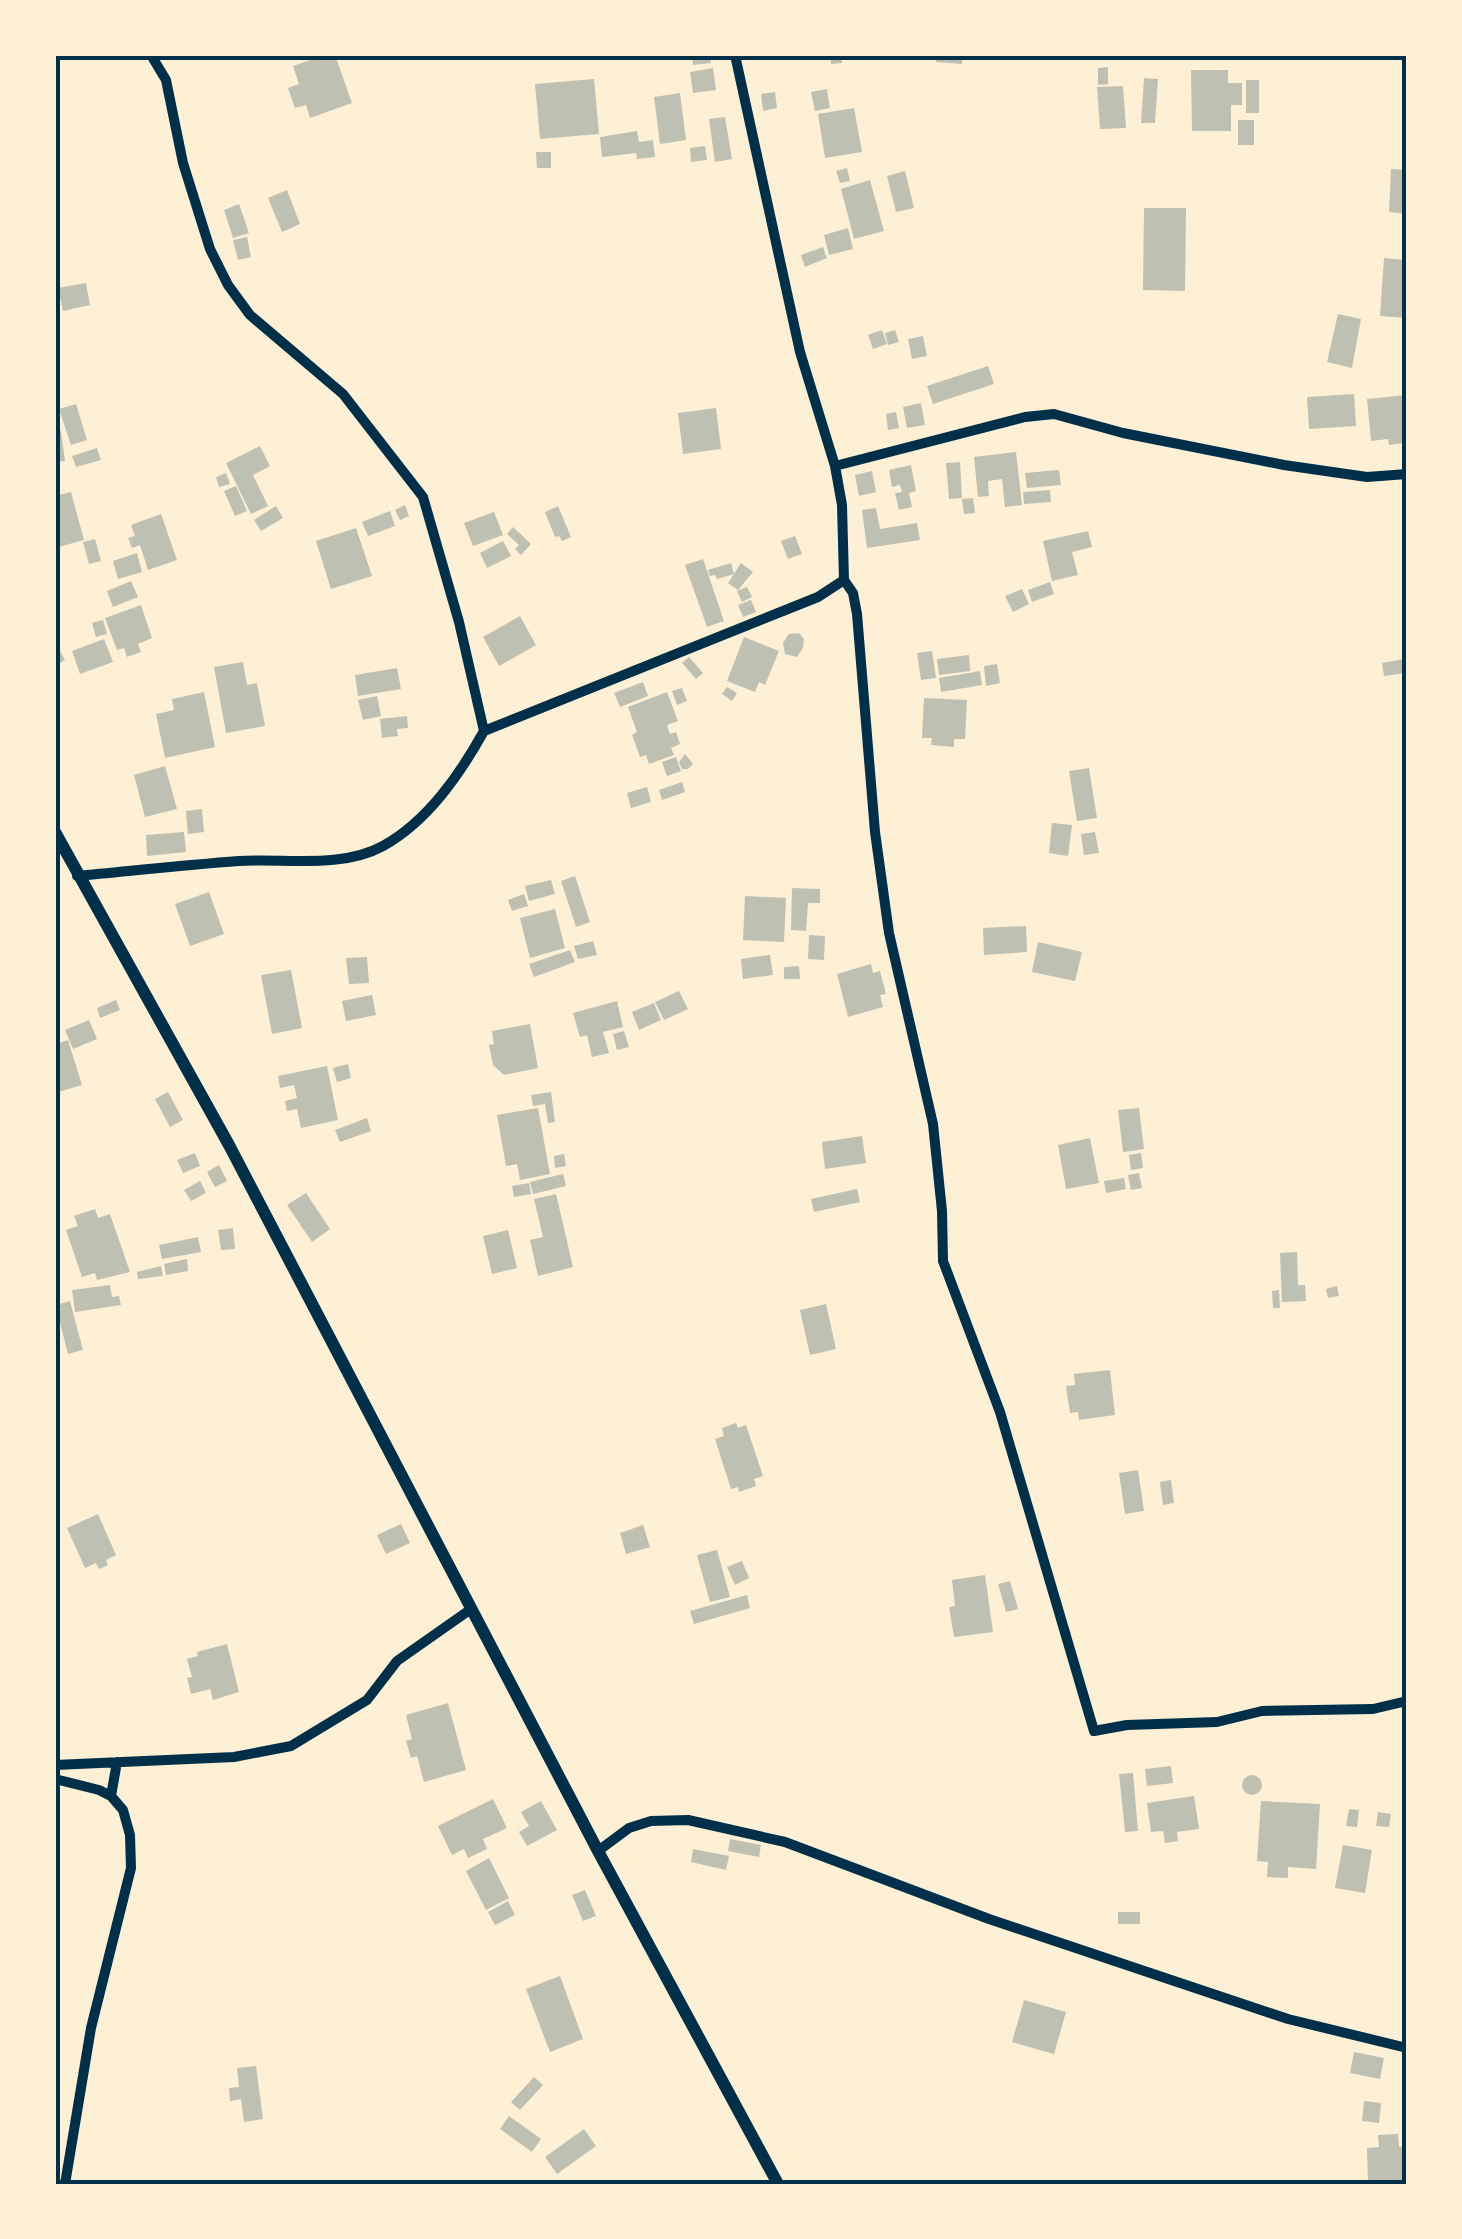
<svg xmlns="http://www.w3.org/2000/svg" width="1462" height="2239" font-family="Manrope,sans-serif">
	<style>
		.building { fill: #bec0b2 }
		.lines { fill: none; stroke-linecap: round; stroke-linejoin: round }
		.minor { stroke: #003049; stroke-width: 10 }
		.tertiary { stroke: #003049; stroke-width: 12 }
		.neatline { fill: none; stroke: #003049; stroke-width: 4 }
	</style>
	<rect width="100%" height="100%" fill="#fdf0d5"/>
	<path class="building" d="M325,55H335L352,103L310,118L306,105L295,108L288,88L299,84L293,66Z
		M692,55H710L711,63L693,65Z
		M830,55H841L842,63L831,64Z
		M936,55H963L962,64L936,62Z
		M1108,67V84L1098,85V68Z
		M713,68L716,90L693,93L690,72Z
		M1191,70H1228V83H1242V105H1231V131H1192Z
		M1144,78L1158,79L1155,123H1141Z
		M594,79L599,134L540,139L535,84Z
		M1246,80H1259V113H1246Z
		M1123,86L1126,128L1100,129L1097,87Z
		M827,89L830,108L815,111L811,92Z
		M775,92L777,108L763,111L761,94Z
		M680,93L686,140L660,144L654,97Z
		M854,108L862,152L825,158L818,114Z
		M725,117L732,159L715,162L709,119Z
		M1238,120H1254V145H1238Z
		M637,131L639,142L653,140L655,157L637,159L636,153L602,157L600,137Z
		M705,146L707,160L691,162L690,148Z
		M536,152H551V168H537Z
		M847,168L850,181L840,183L836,171Z
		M1391,169L1407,170L1406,214L1389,212Z
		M905,171L914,208L896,212L887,176Z
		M870,180L884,231L854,239L841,189Z
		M287,190L300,224L282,232L268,198Z
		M239,204L249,233L233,238L224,210Z
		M1144,208H1186L1185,291L1143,290Z
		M848,228L853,249L829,255L824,235Z
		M247,237L251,257L238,260L233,240Z
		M823,247L827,258L805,267L801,255Z
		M1384,258L1407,260V318L1380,316Z
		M86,283L90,305L63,311L58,288Z
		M1338,314L1361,319L1352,368L1327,362Z
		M882,330L887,344L873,349L868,335Z
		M895,330L899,342L888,345L885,333Z
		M923,336L927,356L912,359L908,339Z
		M988,366L994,384L933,404L927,386Z
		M1354,394L1356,426L1309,429L1307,397Z
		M1407,395V436H1403L1404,443L1389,445L1388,439L1371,441L1367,399Z
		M921,403L925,425L907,428L903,407Z
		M76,404L87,440L71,445L59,409Z
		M716,408L721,449L683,454L678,413Z
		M896,412L899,428L888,430L886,414Z
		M55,431H61L65,461L55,462Z
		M260,446L270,466L253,475L268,506L251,514L226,463Z
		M97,448L101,460L76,467L72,456Z
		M1016,452L1022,505L1005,507L1002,479L988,481L989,496L978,497L974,457Z
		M960,462L962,498L949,499L946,463Z
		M911,465L916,491L909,493L912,507L899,510L895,493L902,492L900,485L892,487L889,470Z
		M1059,470L1061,485L1027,488L1025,473Z
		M872,471L876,492L859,496L855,475Z
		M226,473L230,484L219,487L216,477Z
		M236,486L247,511L235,516L224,491Z
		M1050,490L1051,502L1024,504L1023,492Z
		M71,492L84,540L55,548V496Z
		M973,498L975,513L964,514L962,499Z
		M405,505L409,516L400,520L395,510Z
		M276,506L283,518L261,531L254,520Z
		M558,506L571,537L562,541L559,536L555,537L545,512Z
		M876,508L880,529L917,523L920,540L867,548L862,510Z
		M390,511L395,526L368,536L362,522Z
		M494,512L503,535L473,546L464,523Z
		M161,514L177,560L148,570L140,545L132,548L128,538L135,536L131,525Z
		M513,527L531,544L521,555L515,549L519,545L507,534Z
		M356,528L372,576L331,589L316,541Z
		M1088,531L1092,547L1072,552L1078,575L1052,581L1043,541Z
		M795,536L802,554L788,559L781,541Z
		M95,539L101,561L89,564L83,542Z
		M503,541L511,556L487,568L480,553Z
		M137,553L142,572L118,579L113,561Z
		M703,559L724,621L707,627L685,565Z
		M731,563L734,574L717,579L715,575L710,576L708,570Z
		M741,563L753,572L738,590L728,583Z
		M131,581L138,597L113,607L107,591Z
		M1050,582L1054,594L1032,602L1028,590Z
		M747,587L752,597L742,602L737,591Z
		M1022,589L1029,604L1013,612L1005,596Z
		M751,600L756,612L743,617L738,605Z
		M141,605L152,638L138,644L141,652L127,657L124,648L117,650L105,618Z
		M520,616L536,645L499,666L483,637Z
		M103,620L107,634L96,637L92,623Z
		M799,633L804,639L803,648L797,657L785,654L783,643L789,634Z
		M744,637L779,651L765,685L759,682L755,692L727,681Z
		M104,639L113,662L80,674L72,651Z
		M55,642L65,660L55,666Z
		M932,651L936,678L921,680L917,653Z
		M969,655L970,671L939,675L937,659Z
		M689,657L703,673L696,679L682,663Z
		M1404,659L1406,673L1384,676L1382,663Z
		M243,662L247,685L257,683L265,726L226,733L214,667Z
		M997,664L1000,683L986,686L984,666Z
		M397,668L401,689L358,696L355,675Z
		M980,671L982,685L941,692L939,678Z
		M643,682L648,696L620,707L614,693Z
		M727,687L737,693L732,701L722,694Z
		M682,688L687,701L677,705L672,691Z
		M204,692L215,747L165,758L156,714L174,710L172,699Z
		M667,692L678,721L667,725L670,734L676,732L680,744L671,748L674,755L649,764L646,755L640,757L632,735L637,732L628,707Z
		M377,696L381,716L363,720L358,700Z
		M924,698L967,700L965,739H954V747L931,745L932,738H922Z
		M407,716L408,728L397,729L398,736L382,738L380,719Z
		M685,754L693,764L688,769H682L679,762Z
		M676,757L681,771L667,776L662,762Z
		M165,766L177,809L145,817L134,775Z
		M1089,768L1097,818L1077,821L1069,771Z
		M682,782L685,792L662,800L659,790Z
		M647,787L651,802L631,808L627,793Z
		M202,809L204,832L188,834L186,811Z
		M1052,823L1072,825L1068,856L1049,853Z
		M184,832L186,852L147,856L146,835Z
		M1095,832L1099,853L1084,855L1081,834Z
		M575,876L590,922L576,927L561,881Z
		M551,880L555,894L529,901L525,886Z
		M792,888L820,889V903H808L806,931L791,930Z
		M209,892L224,934L190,946L175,904Z
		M524,894L528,906L512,911L508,900Z
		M745,896L786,898L784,942L743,940Z
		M555,909L565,948L530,958L520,918Z
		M1026,926L1027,952L984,955L983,928Z
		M809,935L825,936L824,960L808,959Z
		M593,941L597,955L578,959L574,946Z
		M1038,942L1082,952L1075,981L1032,972Z
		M570,950L575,962L534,977L529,964Z
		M770,955L773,975L743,979L741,959Z
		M367,957L369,983L349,984L346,958Z
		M871,964L873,973L880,971L886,994L880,995L883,1007L848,1017L837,974Z
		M799,966L800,979H784V967Z
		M291,970L302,1028L272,1034L261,975Z
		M679,991L688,1009L664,1020L655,1002Z
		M372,995L376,1015L346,1021L342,1001Z
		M116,1000L120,1010L100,1018L97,1008Z
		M617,1001L623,1027L603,1032L609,1053L592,1057L587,1035L580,1037L573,1013Z
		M654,1003L661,1020L639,1030L632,1012Z
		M89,1020L97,1039L73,1049L65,1030Z
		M530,1024L538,1068L504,1075L493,1065L489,1045L494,1044L492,1031Z
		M624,1031L629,1047L617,1050L613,1034Z
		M68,1040L82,1085L55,1093V1045Z
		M348,1064L351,1078L337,1082L333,1068Z
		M327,1066L338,1120L301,1128L297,1109L287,1111L285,1101L297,1098L294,1085L280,1088L278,1076Z
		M168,1092L183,1120L170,1127L155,1099Z
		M551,1092L555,1122L548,1123L545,1104L533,1106L531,1095Z
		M538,1108L550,1174L520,1180L517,1164L506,1166L497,1115Z
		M1139,1108L1144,1149L1123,1152L1118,1110Z
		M367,1118L371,1131L340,1142L335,1130Z
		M862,1136L866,1163L825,1169L822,1142Z
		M1090,1138L1099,1183L1066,1189L1058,1145Z
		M195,1153L200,1166L183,1173L177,1160Z
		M1141,1153L1143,1168L1131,1170L1129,1155Z
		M564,1154L566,1166L555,1168L554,1156Z
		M219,1165L227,1181L215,1187L207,1172Z
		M1139,1173L1142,1188L1131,1190L1128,1175Z
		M563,1174L566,1186L533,1194L530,1182Z
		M1124,1178L1126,1189L1106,1193L1104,1181Z
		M200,1181L206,1193L191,1201L184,1190Z
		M529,1183L531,1194L514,1197L512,1186Z
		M857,1189L860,1202L814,1212L811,1199Z
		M306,1193L330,1229L312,1242L287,1205Z
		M556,1194L573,1267L538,1276L530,1240L543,1237L534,1199Z
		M95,1209L98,1218L110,1214L130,1272L97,1280L95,1273L82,1277L66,1230L78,1226L74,1216Z
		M233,1228L235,1249L221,1250L218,1230Z
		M508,1230L517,1268L492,1274L483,1236Z
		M198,1237L201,1252L162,1259L159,1245Z
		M1297,1252L1298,1285H1305L1306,1301L1282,1302L1280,1253Z
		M187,1259L188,1271L166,1275L164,1264Z
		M161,1266L163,1276L138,1279L137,1272Z
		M110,1285L112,1297L119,1296L121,1305L75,1312L72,1290Z
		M1337,1286L1339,1296L1328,1298L1326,1289Z
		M1279,1290L1280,1308H1273L1272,1291Z
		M70,1301L83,1350L68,1354L57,1311L61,1310L59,1304Z
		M826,1304L836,1349L810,1355L800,1310Z
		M1110,1370L1115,1415L1079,1420L1078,1412L1070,1413L1066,1386L1075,1385L1074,1374Z
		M736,1423L738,1428L746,1425L763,1476L754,1479L756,1486L739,1492L738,1487L731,1489L715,1439L724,1436L722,1428Z
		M1138,1470L1144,1511L1125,1514L1119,1473Z
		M1171,1480L1174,1503L1163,1505L1160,1482Z
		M98,1514L116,1555L106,1560L108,1565L99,1569L96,1563L85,1568L67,1528Z
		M401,1524L410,1543L386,1554L377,1535Z
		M643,1525L650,1547L626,1554L620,1533Z
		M717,1550L730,1597L710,1602L697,1555Z
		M742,1561L749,1578L735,1585L727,1567Z
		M985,1575L993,1632L954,1637L949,1607L955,1606L952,1580Z
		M1010,1581L1018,1609L1006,1612L998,1584Z
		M747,1595L750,1608L694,1624L690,1611Z
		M227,1644L239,1692L213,1700L210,1689L191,1694L187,1678L192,1677L187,1659L198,1656L197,1652Z
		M448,1703L466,1770L424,1782L417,1756L411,1758L406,1741L412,1739L406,1715Z
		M1171,1766L1173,1783L1147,1786L1145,1769Z
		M1133,1773L1138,1831L1125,1832L1119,1774Z
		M1242 1785a10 10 0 1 1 20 0a10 10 0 1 1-20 0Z
		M1194,1796L1199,1829L1177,1832L1178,1841L1165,1843L1163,1831L1151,1832L1147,1803Z
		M493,1799L507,1828L483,1839L487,1849L468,1858L464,1849L452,1855L438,1826Z
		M541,1801L557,1830L527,1846L519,1832L529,1826L521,1812Z
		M1261,1801L1320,1804L1316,1869L1288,1867V1878L1267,1877L1268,1862L1257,1861Z
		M1349,1809L1359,1810L1357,1827L1346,1826Z
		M1378,1812L1391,1814L1389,1827L1376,1826Z
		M730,1839L761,1845L759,1857L728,1851Z
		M1343,1845L1372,1850L1365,1893L1335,1888Z
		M693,1849L729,1856L726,1870L691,1862Z
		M489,1858L509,1898L486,1910L466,1871Z
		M585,1890L596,1916L583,1921L572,1895Z
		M508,1901L515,1915L495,1925L488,1912Z
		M1118,1912H1140V1924H1118Z
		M560,1976L583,2039L550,2052L526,1989Z
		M1024,2000L1066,2012L1054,2054L1012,2042Z
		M1354,2052L1384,2058L1380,2079L1350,2073Z
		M256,2066L263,2119L244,2122L241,2099L230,2101L229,2088L239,2087L237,2068Z
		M534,2077L543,2085L520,2110L511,2102Z
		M1364,2101L1381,2103L1379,2123L1362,2121Z
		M509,2116L541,2139L532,2152L500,2129Z
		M584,2129L596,2146L557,2174L545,2157Z
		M1398,2134L1399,2147L1407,2146V2184H1368L1367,2148L1379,2147L1378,2135Z"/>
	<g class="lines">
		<path class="minor" d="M151,55L166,80L183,163L210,249L228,285L250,315L343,394L423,497L459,622L484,731
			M735,55L800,352L835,466
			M1407,474L1367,477L1284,465L1123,433L1054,414L1025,417L835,466L842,505L844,580L853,593L857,614L875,832L889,933L933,1124L942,1211L943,1261L1000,1412L1094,1731L1127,1725L1217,1722L1262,1711L1373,1709L1407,1701
			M77,876C131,871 185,865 239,861C285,858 341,869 383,846C428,821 460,774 484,731L818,597L844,580
			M55,1765L234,1757L291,1746L367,1700L397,1661L471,1609
			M55,1779L99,1790L111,1796L123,1810L130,1835L131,1868L91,2028L65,2184
			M111,1796L117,1762
			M598,1851L629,1828L651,1821L688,1820L785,1842L989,1919L1288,2019L1407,2048"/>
		<path class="tertiary" d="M55,832L229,1145L598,1851L778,2184"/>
	</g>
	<rect width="1462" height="2239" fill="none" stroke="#fdf0d5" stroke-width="115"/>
	<rect x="58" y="58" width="1346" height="2124" class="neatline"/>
</svg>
